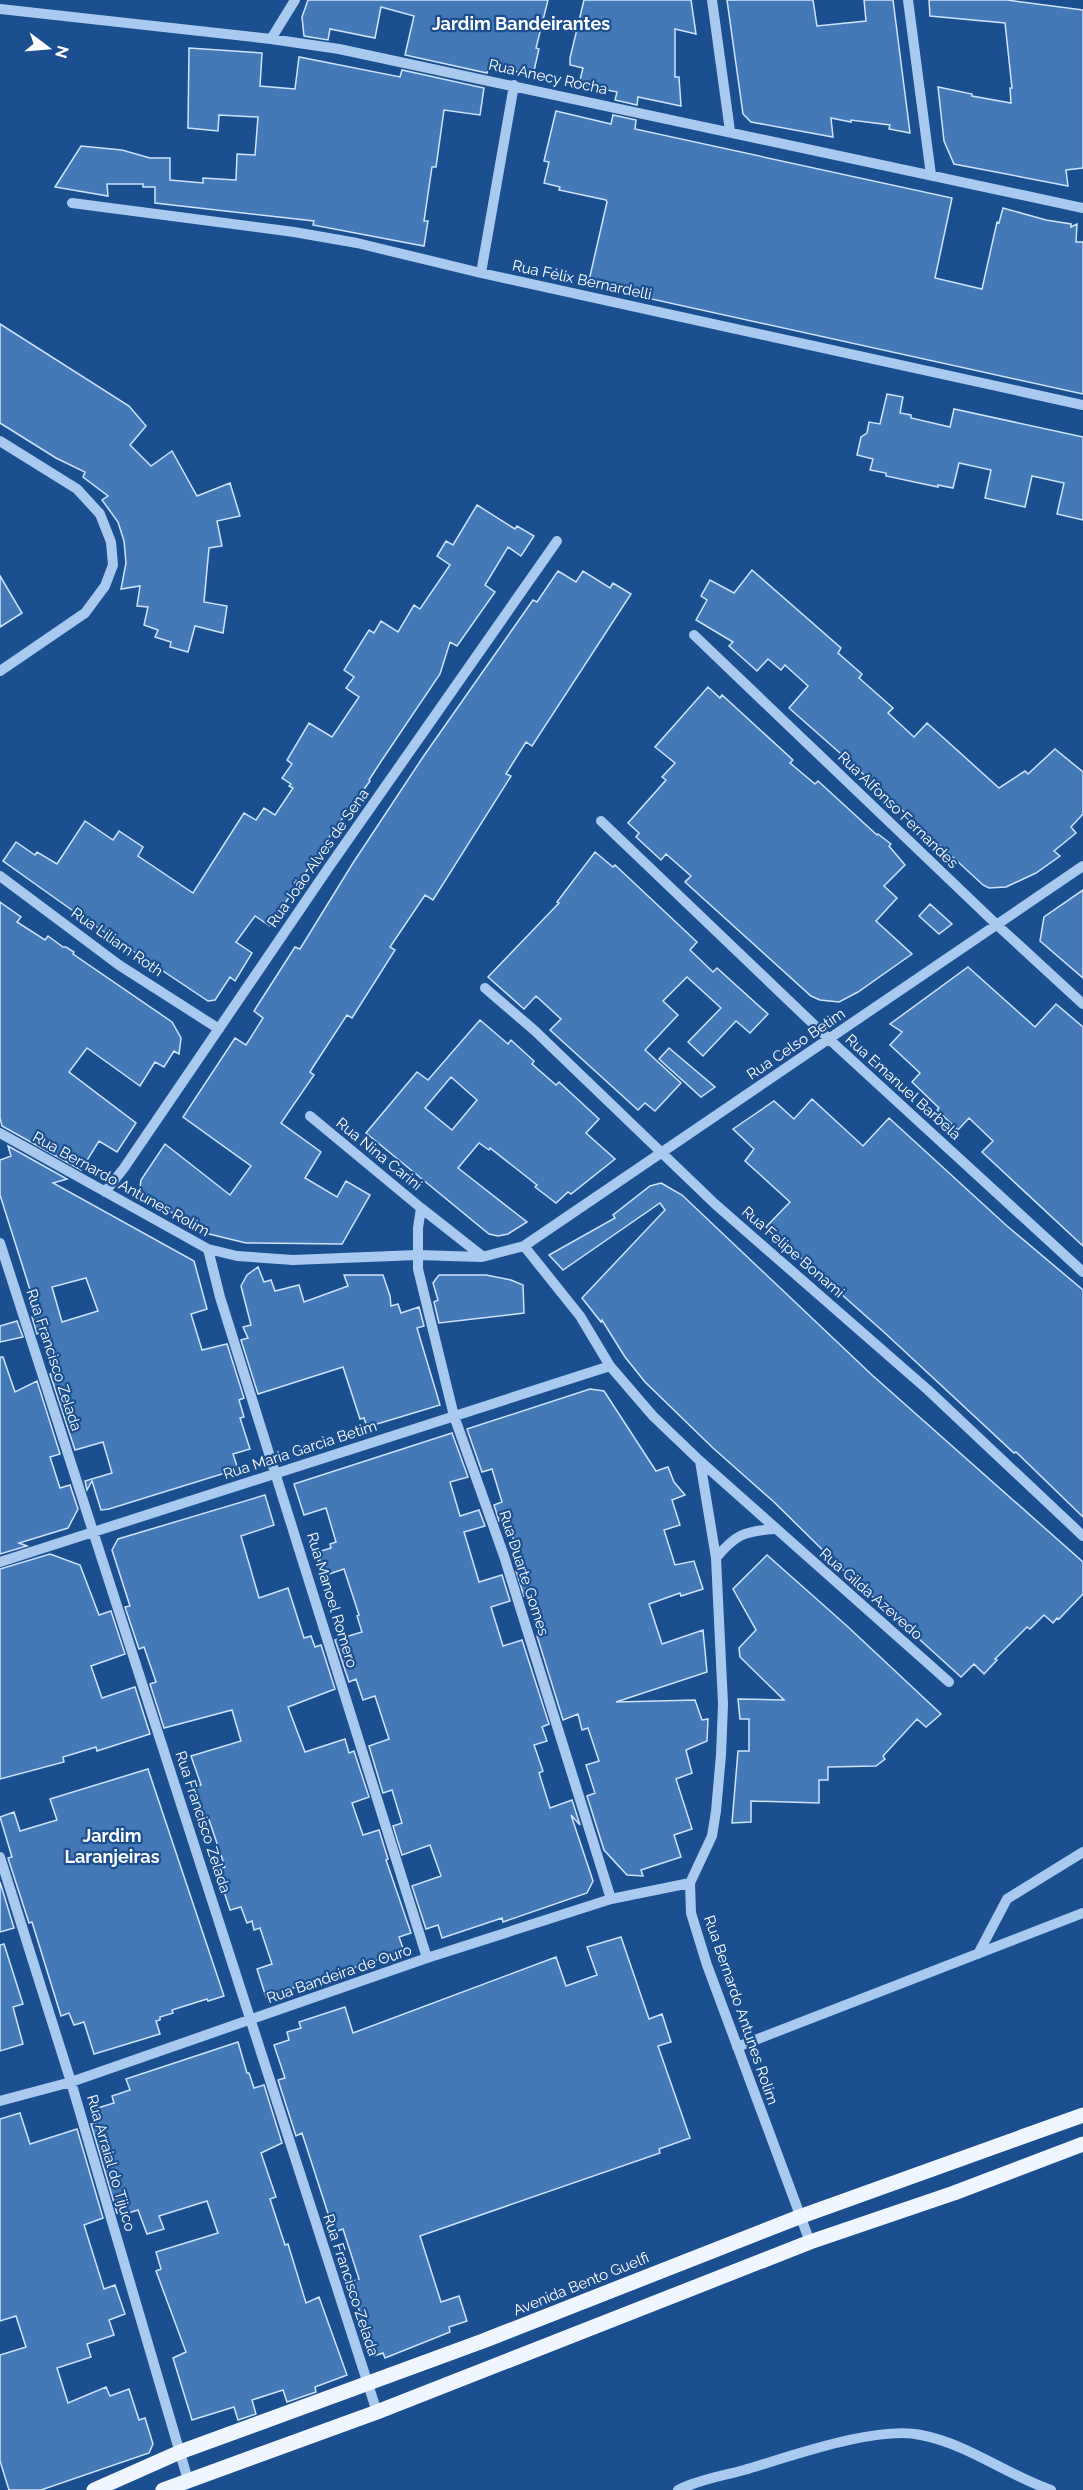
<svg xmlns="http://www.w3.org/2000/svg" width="1083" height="2490" font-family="Raleway,sans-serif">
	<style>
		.building { fill: #4478b7; stroke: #cfe3fa; stroke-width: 1.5; fill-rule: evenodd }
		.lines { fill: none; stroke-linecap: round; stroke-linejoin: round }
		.minor { stroke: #a9c9ee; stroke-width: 10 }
		.major { stroke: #f0f6ff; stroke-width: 15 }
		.labels { text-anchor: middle; stroke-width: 4.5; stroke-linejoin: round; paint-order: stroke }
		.street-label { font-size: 15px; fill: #fff; stroke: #1b4f8f }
		.quarter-label { font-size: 18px; font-weight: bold; fill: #fff; stroke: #1b4f8f }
	</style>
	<rect width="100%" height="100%" fill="#1b4f8f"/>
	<path class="building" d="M308,0H548L536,48L539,49L533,75L489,66L487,73L405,55L414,16L381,7L375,38L330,29L328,40L304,36L302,17Z
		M584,0H691L696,34L675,29V77H679L681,106L638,97L637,105L615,100L617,92L579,84L583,68L570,65V58Z
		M727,0H813L817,26L866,21L864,0H893L910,133L889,129L890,125L851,120V122L831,118L833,137L751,122L743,114Z
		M929,0H1007L1083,10V168L1066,170L1068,186L954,164L944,141L938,87L972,94V96L1011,103L1010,88H1012L1005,23L930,16Z
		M189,48L262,53L260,86L295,89L299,57L400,77L402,70L484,88L480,115L444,110L436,167H432L424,221H428L424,246L313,225L314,221L155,203V187H143V184H107L108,196L55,187L81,146L122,150L150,158H170V180L203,183V178L236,180L237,154L255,155L258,117L219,115L218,131L188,128Z
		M556,111L611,124L613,115L636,120L635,129L952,198L935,278L982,289L997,222L999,223L1003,208L1046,220L1071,224V227L1077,224L1076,242H1083V394L588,285L607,202L606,200L559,190L560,187L544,183L549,162L544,161Z
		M0,324L129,406L146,426L130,445L151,466L172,451L197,496L230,483L240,516L217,521L222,546L209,548L204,602L227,606L223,633L195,626L188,652L170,647L171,642L155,637L158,630L144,625L148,607L137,606L140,586L121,589L126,563L124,541L118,522L102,500L108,496L83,477L85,472L56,458L0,423Z
		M887,394L903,397L900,413L911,415V418L950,427L954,409L1083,437V520L1057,514L1064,483L1032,476L1025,507L985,498L991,470L959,463L953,488L938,485V487L886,476V473L870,470L873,459L857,455L861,437L867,433L869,422L880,424Z
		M477,505L515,529L517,526L534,536L521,556L508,547L485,585L495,592L457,646L450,642L440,674L382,760L369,780L370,781L334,830L270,926L255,916L236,942L252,953L235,981L230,977L215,1000L208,1001L76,913L3,861L16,842L35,855L37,852L57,864L85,821L113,840L119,831L143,847L138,856L193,893L244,813L256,820L264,808L275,815L293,788L289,786L291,784L282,778L292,764L287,760L309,723L332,737L359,697L346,688L354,677L344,670L369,630L374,633L381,621L398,632L414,605L420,609L450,565L437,556L446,541L453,545Z
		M752,570L841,648L838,653L862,674L859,678L893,708L888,713L914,737L927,723L999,788L1025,771L1028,774L1055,749L1083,772V814L1071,827L1076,833L1054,851L1060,856L1036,873L1006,887L989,888L983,885L849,761L789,708L808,686L785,665L781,670L768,659L757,671L729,646L733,642L696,620L707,600L701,596L710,580L734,593Z
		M558,571L576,582L583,571L610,588L613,583L631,594L532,746L526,742L506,774L511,776L433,900L425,895L390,947L395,950L352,1018L347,1015L313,1067L310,1072L314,1075L281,1123L321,1152L305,1178L337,1197L346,1181L370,1195L342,1244L246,1243L205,1233L145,1196L140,1188L141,1180L165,1144L230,1195L251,1166L183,1117L235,1038L246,1045L263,1018L254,1011L295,947L300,949L353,863L423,757L533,600L537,602Z
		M0,576L22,613L0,627Z
		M708,687L720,698L722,695L793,760L790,763L815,784L818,781L877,835L878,834L891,844L889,846L905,865L884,886L897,898L876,921L912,954L858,992L839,1002L820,1000L811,996L685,882L691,876L666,854L661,860L636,837L639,833L628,823L666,780L662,777L675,763L655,747Z
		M595,852L613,867L615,865L697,942L690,950L713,972L717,968L768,1014L750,1033L736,1021L703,1056L688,1042L721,1008L687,977L663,1001L678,1015L645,1050L681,1083L655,1111L645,1103L638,1110L550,1030L561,1019L536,996L524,1009L488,977L559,903L557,902Z
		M1083,890V978L1040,941L1044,917Z
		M0,902L21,917L17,922L45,940L48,936L63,947H66L74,952L73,954L172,1022L181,1038L179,1054L174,1051L164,1067L155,1062L140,1086L87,1048L69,1072L136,1123L117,1152L99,1141L81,1170L2,1126L0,1118Z
		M930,904L952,924L939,934L919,916Z
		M968,967L1035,1027L1056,1004L1083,1027V1246L982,1152L993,1141L969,1118L958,1130L937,1110L939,1108L912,1082L920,1073L890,1045L902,1032L890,1024Z
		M480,1020L508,1044L511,1040L534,1061L532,1064L556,1085L559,1082L599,1119L586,1133L615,1159L571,1194L568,1192L556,1203L535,1187L537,1185L490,1148L489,1150L479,1143L458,1168L527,1222L508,1234L498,1236L489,1234L366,1133L417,1072L428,1080ZM451,1077L477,1100L452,1130L425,1108Z
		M669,1048L715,1087L701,1097L659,1059Z
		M812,1099L863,1146L889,1118L1007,1226L1083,1290V1517L1016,1452L1014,1453L886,1334L766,1227L790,1202L745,1161L754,1149L733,1129L774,1101L794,1119Z
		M8,1146L67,1179L53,1183L194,1261L207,1309L191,1314L202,1350L227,1344L244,1398L239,1400L244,1417L240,1418L250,1449L233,1454L238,1469L109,1509L101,1510L92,1481L87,1490L85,1481L112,1473L103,1442L75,1450L50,1374L54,1372L42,1333L37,1334L32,1317L38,1315L0,1195V1160L11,1156ZM86,1278L98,1311L62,1322L52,1287Z
		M661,1183L682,1195L872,1375L1083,1562V1594L1059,1619L1057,1618L1053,1623L1044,1615L1030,1629L1027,1627L995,1659L997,1660L984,1674L974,1664L961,1677L843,1570L774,1502L713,1448L645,1382L625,1357L602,1320L601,1322L582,1298L665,1210L660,1203L563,1270L549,1255L615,1218L613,1215L650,1186Z
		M258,1267L264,1282L271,1280L275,1291L299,1285L304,1302L348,1286L344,1275H383L390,1296L391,1306L398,1304L401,1313L419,1307L424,1326L417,1328L440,1405L367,1427L364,1418L360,1419L343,1367L258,1394L241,1340L248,1338L243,1327L251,1325L241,1286L247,1275Z
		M439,1275H486L511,1280L523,1285L524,1313L439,1323L434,1302L438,1300L433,1283Z
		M17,1321L23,1337L0,1342V1326Z
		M0,1357H3L15,1392L37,1381L60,1454L50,1457L60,1488L70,1485L78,1509L68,1528L19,1543L27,1546L0,1554Z
		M590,1389L604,1391L656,1471L668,1467L674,1482L685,1495L672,1500L680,1525L664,1530L675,1565L694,1561L703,1589L681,1596L680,1593L649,1604L662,1644L703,1630L707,1672L616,1702L695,1700L702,1720L708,1719L707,1741L686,1750L692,1773L676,1779L692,1829L674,1835L681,1857L641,1870L643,1876L627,1875L604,1850L587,1796L595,1793L586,1765L599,1761L588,1728L582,1730L578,1714L563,1720L537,1636L544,1633L532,1594L524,1596L516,1571L522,1569L507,1518L499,1521L494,1505L502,1502L492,1469L482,1472L467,1429Z
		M452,1433L468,1477L450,1482L460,1516L479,1510L485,1526L464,1532L479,1582L502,1575L510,1601L491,1607L503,1646L522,1640L549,1724L542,1727L547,1741L534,1745L543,1771L539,1773L550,1808L572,1800L580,1825L571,1815L593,1881L587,1893L503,1922L502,1918L442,1938L438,1925L426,1929L412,1886L441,1876L430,1845L402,1855L393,1826L402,1823L392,1790L383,1793L369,1746L389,1739L375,1696L363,1700L356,1679L349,1682L335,1640L362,1632L357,1616L359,1615L344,1569L323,1576L318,1561L320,1560L318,1552L331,1548L330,1544L336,1542L326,1508L304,1515L294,1484Z
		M265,1495L274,1525L241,1536L259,1598L288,1588L304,1638L311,1636L315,1647L321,1645L335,1689L288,1707L305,1752L345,1739L349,1753L354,1751L369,1797L352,1803L363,1835L379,1830L388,1859L386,1860L411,1933L399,1937L404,1951L266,1997L257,1969L272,1964L260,1928L254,1930L252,1921L247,1923L241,1907L230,1910L217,1870L225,1867L208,1817L201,1819L190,1788L201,1785L191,1756L241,1741L232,1710L164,1728L150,1684L156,1682L144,1647L139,1649L125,1607L130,1606L112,1550L118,1539Z
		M50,1554L80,1565L99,1615L111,1611L125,1654L91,1666L102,1698L135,1687L150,1734L97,1751L96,1747L63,1757L64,1762L0,1779V1569Z
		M767,1555L847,1626L941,1714L926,1727L917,1719L883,1756L885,1759L876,1766L828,1767V1780H819V1803L751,1801V1822L732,1823L738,1751H749V1719H740L738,1699L784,1700L740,1657L739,1648L756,1630L733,1589Z
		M148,1769L224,1996L208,2001L207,1999L172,2010L173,2013L160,2017V2020L156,2021L160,2034L94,2054L84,2022L74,2025L69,2013L61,2016L32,1922L29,1923L8,1858L12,1857L0,1817L14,1812L20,1831L57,1820L50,1799Z
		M0,1882L14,1928L0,1932Z
		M621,1937L649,2019L662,2014L671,2042L658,2046L690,2138L659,2149L660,2153L420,2236L441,2302L459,2296L467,2321L449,2327L450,2332L385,2358L383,2353L374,2356L350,2282L359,2279L343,2229L334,2232L302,2133L296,2136L278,2080L285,2078L274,2045L289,2040L287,2032L301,2028L299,2022L345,2007L353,2033L556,1957L566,1986L597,1975L587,1947Z
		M4,1944L23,2004L13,2007L23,2044L0,2051V1945Z
		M238,2042L247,2073H249L254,2088L264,2085L282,2143L261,2153L276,2197L270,2199L285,2245L288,2244L306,2303L319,2297L347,2375L315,2387L316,2392L287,2402L283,2390L252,2400L256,2414L238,2420L234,2407L192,2420L173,2358L186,2352L156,2271L161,2269L156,2252L218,2233L207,2201L159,2216L164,2229L147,2234L138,2210L125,2214L124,2211L117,2213L91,2124L95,2123L91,2110L114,2103L112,2096L130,2090L126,2079Z
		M20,2113L30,2144L77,2129L103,2218L84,2225L104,2289L115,2285L125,2314L109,2320L114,2335L87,2344L91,2357L57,2368L68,2403L106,2387L110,2396L129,2389L139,2420L145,2418L153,2444L149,2453L41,2490H9L0,2461V2355L26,2347L16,2316L0,2321V2119Z"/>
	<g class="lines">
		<path class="minor" d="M712,0L730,131
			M908,0L931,175
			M0,9L271,39L339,49L1083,208
			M271,39L295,0
			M72,203L294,232L357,243L481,273L1083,405
			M481,273L514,85
			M0,441L77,489L100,514L111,542L113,565L105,586L85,613L0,671
			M694,635L996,924L1083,1004
			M601,821L830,1040L1083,1272
			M0,876L119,965L219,1029
			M485,988L534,1030L715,1204L928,1390L1083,1536
			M310,1116L421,1208L418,1228V1269L454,1416L504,1556L611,1899
			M0,1133L208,1249L237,1256L293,1260L417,1255L482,1257L524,1246L580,1316L610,1366L653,1416L700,1461L716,1558L723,1704L721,1755L716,1811L712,1836L690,1883L691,1913L707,1965L810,2242
			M105,1192L124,1168L329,867L557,541
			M421,1208L482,1256
			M0,1243L377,2412
			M524,1246L1083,866
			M208,1249L220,1297L427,1958
			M700,1461L949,1682
			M716,1558C735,1535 744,1531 774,1529
			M0,1562L610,1366
			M0,1857L71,2082L188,2480
			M978,1954L1007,1899L1083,1852
			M737,2047L1083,1913
			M0,2101L71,2082L427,1958L611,1899L690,1883
			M678,2490C698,2480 722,2476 744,2470C789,2457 877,2425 921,2435C968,2444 1007,2475 1051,2490"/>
		<path class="major" d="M94,2490L180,2452L483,2341L799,2217L1083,2115
			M163,2490L377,2412L810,2242L954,2193L1083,2144"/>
	</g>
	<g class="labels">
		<g class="street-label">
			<text transform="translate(548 77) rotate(12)" y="5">Rua Anecy Rocha</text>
			<text transform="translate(582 280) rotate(12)" y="5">Rua Félix Bernardelli</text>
			<text transform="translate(898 810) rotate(44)" y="5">Rua Alfonso Fernandes</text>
			<text transform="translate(318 858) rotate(-55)" y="5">Rua João Alves de Sena</text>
			<text transform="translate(117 942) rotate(35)" y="5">Rua Liliam Roth</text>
			<text transform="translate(796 1044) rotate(-34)" y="5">Rua Celso Betim</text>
			<text transform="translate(903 1087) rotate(42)" y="5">Rua Emanuel Barbela</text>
			<text transform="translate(379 1154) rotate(39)" y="5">Rua Nina Carini</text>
			<text transform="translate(121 1184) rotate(29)" y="5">Rua Bernardo Antunes Rolim</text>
			<text transform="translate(793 1252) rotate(41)" y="5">Rua Felipe Bonami</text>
			<text transform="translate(54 1360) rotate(72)" y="5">Rua Francisco Zelada</text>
			<text transform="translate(300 1450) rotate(-18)" y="5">Rua Maria Garcia Betim</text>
			<text transform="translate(524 1573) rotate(72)" y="5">Rua Duarte Gomes</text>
			<text transform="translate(871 1594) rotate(41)" y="5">Rua Gilda Azevedo</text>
			<text transform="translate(332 1600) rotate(73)" y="5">Rua Manoel Romero</text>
			<text transform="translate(203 1822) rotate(72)" y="5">Rua Francisco Zelada</text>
			<text transform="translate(339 1974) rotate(-19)" y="5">Rua Bandeira de Ouro</text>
			<text transform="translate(741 2010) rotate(71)" y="5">Rua Bernardo Antunes Rolim</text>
			<text transform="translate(111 2163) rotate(74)" y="5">Rua Arraial do Tijuco</text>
			<text transform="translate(581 2284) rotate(-22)" y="5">Avenida Bento Guelfi</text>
			<text transform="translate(351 2285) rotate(72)" y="5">Rua Francisco Zelada</text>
		</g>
		<g class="quarter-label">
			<text x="521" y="30">Jardim Bandeirantes</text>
			<text x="112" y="1842">Jardim<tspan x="112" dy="21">Laranjeiras</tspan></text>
		</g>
	</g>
	<g transform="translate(48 48) rotate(106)" stroke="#1b4f8f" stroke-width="4.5" paint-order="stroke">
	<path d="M0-4.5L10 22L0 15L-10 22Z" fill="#ffffff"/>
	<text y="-9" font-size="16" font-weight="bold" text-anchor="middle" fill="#ffffff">N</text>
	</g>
</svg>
